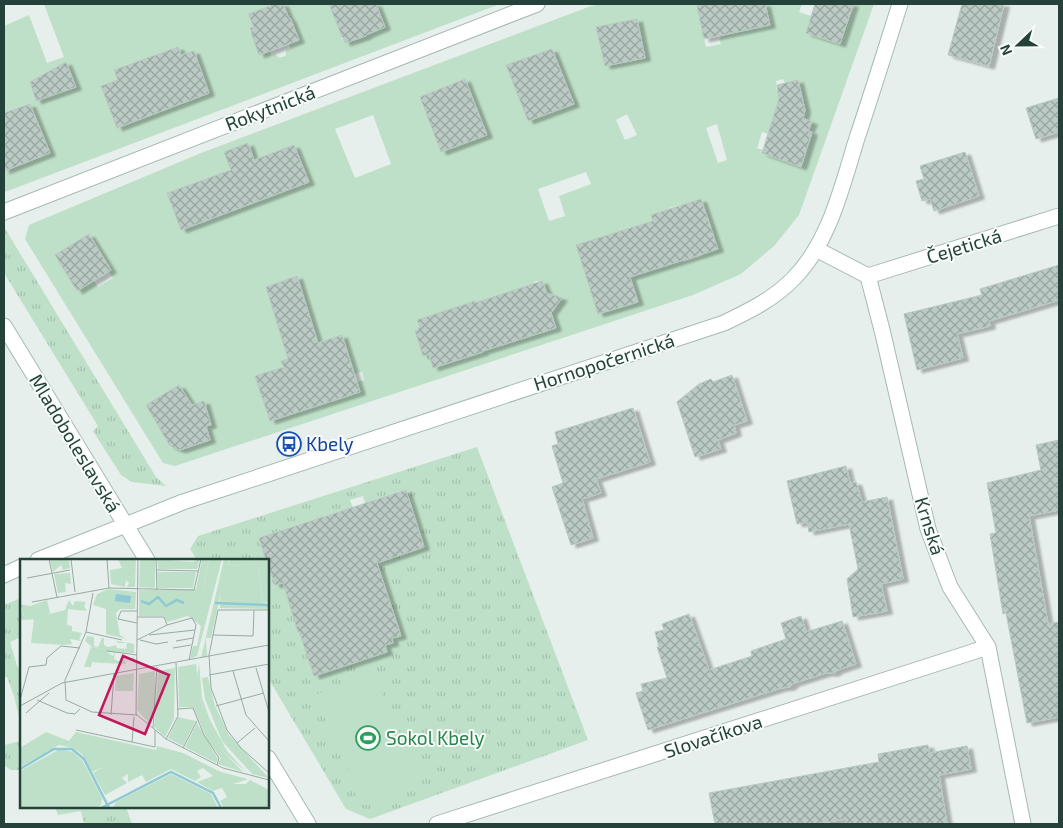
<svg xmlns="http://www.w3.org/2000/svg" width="1063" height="828" font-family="'Exo 2',sans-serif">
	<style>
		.grass { fill: url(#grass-tufts) }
		.garden { fill: #bfe0c8; fill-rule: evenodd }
		.building { fill: url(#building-cross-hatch); stroke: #b8c9c2; filter: url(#shadow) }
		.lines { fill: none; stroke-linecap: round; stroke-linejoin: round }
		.street-casing { stroke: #a8b8b2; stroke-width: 17 }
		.secondary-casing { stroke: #a4bbb3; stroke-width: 17 }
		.street { stroke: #fff; stroke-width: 15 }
		.secondary { stroke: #fff; stroke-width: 15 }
		.labels { text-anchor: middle; stroke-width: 4; stroke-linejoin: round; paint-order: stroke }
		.street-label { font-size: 19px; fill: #24423a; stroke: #f7fbf9 }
		.transit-label { font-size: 19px; fill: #164399; stroke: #f7fbf9; text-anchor: start }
		.leisure-label { font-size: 19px; fill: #27864d; stroke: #f7fbf9; text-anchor: start }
		.inset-river { fill: none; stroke: #8ec9d4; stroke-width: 2.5 }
		.inset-road { fill: none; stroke: #98aaa4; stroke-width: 1 }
		.view { fill: #c2185b; fill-opacity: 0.15; stroke: #c2185b; stroke-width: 2.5 }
		.inset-edge { fill: none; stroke: #24423a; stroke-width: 2.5 }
	</style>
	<defs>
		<pattern id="grass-tufts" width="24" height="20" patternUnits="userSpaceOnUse" patternTransform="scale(1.25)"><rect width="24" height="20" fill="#bfe0c8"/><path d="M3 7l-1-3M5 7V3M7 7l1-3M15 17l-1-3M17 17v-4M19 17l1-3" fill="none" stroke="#a4c1ad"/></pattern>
		<pattern id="building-cross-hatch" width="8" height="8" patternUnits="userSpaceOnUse" patternTransform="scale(1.25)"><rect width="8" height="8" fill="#bbcac4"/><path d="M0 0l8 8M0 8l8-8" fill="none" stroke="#98a6a0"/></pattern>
		<filter id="shadow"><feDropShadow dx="5.5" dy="3" stdDeviation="1" flood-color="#0004"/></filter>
	</defs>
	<rect width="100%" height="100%" fill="#e6efeb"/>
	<path class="grass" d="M4,227L156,477L166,486L132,482L121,475L93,431L98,426L4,273Z
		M477,447L588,740L370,819L346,809L268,678V564L275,585L283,583L298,631H299L314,675L386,652L385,645L393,643L392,638L400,636L373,551L406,490L377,499L367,509L363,496L350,500L355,513L340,511L259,538L266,560H197L190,549L198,536Z
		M21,598V637L10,642L21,679V726L14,696L7,677H4V605Z
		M21,741V770H11L5,766L4,745Z
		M55,807H126L132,824H84L81,811L58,815Z"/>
	<path class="garden" d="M44,4H276L249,14L254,27L250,28L251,34L270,50L271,56L275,54C278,58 282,58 286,55V50L290,49L289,43L299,39L291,18H289L283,4H329L342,37L345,43L366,36V35L384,27L376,4H500L5,192L4,190V171L50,153L29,104L4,113V26L29,15L47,63L64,57ZM178,47L181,55L194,51L209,93L117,128L101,86L118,80L114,70L134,62L138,72L154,55ZM68,67L75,87L34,96L30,82L36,79Z
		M601,4H710L697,7L706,47L721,44L719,38L722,37L721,36L769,25L765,4H802L799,12L811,16L806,33L839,44L854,7H852L853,4H874L799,215L774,246L741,274L693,295L175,466L163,463L25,239L29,225L201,153L591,6ZM637,19L645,58L605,66L596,27ZM552,49L574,104L528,121L506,65ZM465,79L487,134L441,152L420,97ZM783,79L785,83L798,80L801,94L777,91L776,81ZM627,114L637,135L625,140L616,120ZM373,115L391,164L355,178L335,129ZM803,118L812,122L808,131L812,132L801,166L769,156L770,152L757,148L762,132L768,134L773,119L781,121ZM717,124L727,160L718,163L706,128ZM248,143L254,160L294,145L309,182L245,206L242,200L209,213L211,220L181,230L167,193L208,178L232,171ZM586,172L591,184L559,196L565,216L549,221L538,189ZM680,205L708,217L711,226L702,256L684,262L657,234L669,208ZM616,233L638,302L598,314L576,246ZM89,235L111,270L109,272L113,278L98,287L94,281L77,291L55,255ZM296,276L318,343L342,335L354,374L362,372L364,380L357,382L360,392L270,421L256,377L284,367L281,361L288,359L266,287ZM536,281L541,282L545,295L557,302L556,307L551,311L556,327H554V329L531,336V285ZM475,301L486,334L478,337L483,352L433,368L429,354L423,356L416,331L419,330L418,328L420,327L418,320ZM179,385L192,405L211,425L206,426L210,440L180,450L172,447L166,437L165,438L147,405Z
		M372,670L421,780L364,806L315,695Z"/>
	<path class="building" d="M276,4H283L289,18H290L299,40L259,55L251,33H252L250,28L254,27L248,14Z
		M329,4H376L385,27L366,35V36L345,43L343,37H342Z
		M710,4H765L770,25L704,39L697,6Z
		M815,4H853L840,44L806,33Z
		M962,4H1004L989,66L948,55Z
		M637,19L645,58L605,66L596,27Z
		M178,47L181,55L194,51L209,93L117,128L101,86L118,80L114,70Z
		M552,49L574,104L528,121L506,65Z
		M66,62L76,87L36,101L30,82Z
		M465,79L487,135L441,152L420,97Z
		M798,80L805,110L803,118L812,122L808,131L812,132L801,167L762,153L779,99L777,85Z
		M1059,98V132L1036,139L1026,108Z
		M30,104L50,153L4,171V113Z
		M248,143L254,160L294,145L309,182L181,230L167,193L231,170L224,152Z
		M965,152L979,196L934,211L930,199L922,201L916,181L924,179L920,166Z
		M701,199L718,249L630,277L638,302L598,314L576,245L653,221L651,215Z
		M89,234L111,270L77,291L55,255Z
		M1059,265V300L989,321L990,326L957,334L963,358L917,370L904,314L982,295L980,289Z
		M297,276L318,343L342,335L360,392L270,421L255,376L284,367L281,361L288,359L266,287Z
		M542,281L547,293L562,298L551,313L556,328L483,351V352L433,368L429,354L423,356L415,331L419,330L418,328L420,327L417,320L475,301V303Z
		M732,375L747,421L734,425L736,433L718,440L721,449L695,457L677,402L699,384L711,379L713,382Z
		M179,385L192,405L204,401L211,425L206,426L210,440L180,450L170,446L146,405Z
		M633,408L650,462L596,479L601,493L582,499L593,538L571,545L552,487L563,483L552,446L558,444L555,432Z
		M1059,440V510L1029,516L1048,624L1059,622V717L1027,723L1006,613L1003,614L990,534L996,533L987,483L1041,470L1036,445Z
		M846,466L850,483L856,482L862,502L887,497L903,579L881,584L887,611L853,617L847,579L858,569L849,524L809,532L807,522L797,524L787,481Z
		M406,490L424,547L377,563L401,636L392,638L393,643L385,645L387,652L314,676L299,631L298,632L283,583L275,585L268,564V560H266L259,538Z
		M689,614L709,670L752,656L751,651L786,639L781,623L801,616L806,632L842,621L856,664L838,670L834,673H826L794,683L790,687L781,688L648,730L636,693L643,691L641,684L667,678L657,647H659L655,632L664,630L662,624Z
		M928,745L929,753L967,746L971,769L939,775L947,824H847L846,819L815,824H715L709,793L879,762L878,754Z"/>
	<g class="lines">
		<g class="street-casing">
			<path id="street" d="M4,212L537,4
				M816,249L868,276L883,334L928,529L950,587L988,647L1023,824
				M868,276L1059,216
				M437,824L988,647"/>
		</g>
		<g class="secondary-casing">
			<path id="secondary" d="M4,326L147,560
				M38,560L183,502L724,323C749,311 774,299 794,278C830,241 842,186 857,138C872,93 886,48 900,4
				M4,575L21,567
				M268,758L308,824"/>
		</g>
		<use href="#street" class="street"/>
		<use href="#secondary" class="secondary"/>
	</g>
	<defs>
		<g id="bus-ring" transform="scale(1.25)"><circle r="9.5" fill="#f7fbf9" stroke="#1a4fb4" stroke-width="1.5"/><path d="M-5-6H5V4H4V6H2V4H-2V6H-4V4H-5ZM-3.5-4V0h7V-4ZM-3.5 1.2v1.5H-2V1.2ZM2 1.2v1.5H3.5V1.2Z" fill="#1a4fb4"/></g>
		<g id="stadium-ring" transform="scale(1.25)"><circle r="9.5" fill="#f7fbf9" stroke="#2e9e5b" stroke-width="1.5"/><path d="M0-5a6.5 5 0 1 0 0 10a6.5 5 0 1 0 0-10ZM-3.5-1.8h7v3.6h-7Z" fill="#2e9e5b"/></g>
	</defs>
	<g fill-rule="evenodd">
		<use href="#bus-ring" x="289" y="444"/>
		<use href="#stadium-ring" x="368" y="738"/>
	</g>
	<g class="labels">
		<g class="street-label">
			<text transform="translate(270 108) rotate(-21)" y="7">Rokytnická</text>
			<text transform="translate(964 246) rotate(-17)" y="7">Čejetická</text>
			<text transform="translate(604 362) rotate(-18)" y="7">Hornopočernická</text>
			<text transform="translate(75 443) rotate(59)" y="7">Mladoboleslavská</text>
			<text transform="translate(930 526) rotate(73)" y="7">Krnská</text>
			<text transform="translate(713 736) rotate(-18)" y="7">Slovačíkova</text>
		</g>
		<g class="transit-label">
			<text x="306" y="451">Kbely</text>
		</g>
		<g class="leisure-label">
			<text x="386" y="745">Sokol Kbely</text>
		</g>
	</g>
	<g transform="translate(20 559)">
		<rect width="249" height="249" fill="#e6efeb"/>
		<path d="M189,0H202L177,97L170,100L173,87H177L181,67L168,57L147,63L144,57H119V31L183,30ZM204,0H209L208,7L238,5L242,43L249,46L200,42L201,34L191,79H186L187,97L181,99ZM89,30L116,33L115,50H100L96,54L100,76L106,80L86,75V50L73,46L77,35ZM27,41L30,54L22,60L0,61V48L5,60L0,45L10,47ZM67,77L74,78V87L78,88L82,79H84V86L88,88L96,86L97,89L106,90L107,84H97V82L114,85V94L87,93L93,97L95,94L94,100L98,102L111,101L114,97L115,107L113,102L105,101L106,105L84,104V90L72,88L65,82ZM179,104L182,139L190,161L207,192L228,215L204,193L189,166L181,144L177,120ZM114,114L113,132H95L96,117ZM26,173L49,182L56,173L136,191L137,187L163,194L201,213L228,220L193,232L177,223L193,217L183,209L177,212L181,218L175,222L151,210L126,223L122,216L108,223V215L102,219L107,224L85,236L73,214L83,208L72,213L62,195L53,189L39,186L0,208V189ZM40,190L53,193L62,201L82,239L81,246L76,249H0V212ZM151,215L191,235L198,249H93L96,243ZM230,221L249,231V249H204L200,242L207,238L202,229L210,225H226Z" fill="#bfe0c8"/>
		<path d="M210,0H249V44L242,43L238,5L208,7Z" fill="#bfe0c8"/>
		<path d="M30,0H49L50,9L43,11L41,6L33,13ZM98,0H116L115,28H107L109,24L106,21L105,28L91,25L90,11L102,9ZM120,0H135V29L119,28ZM137,0L172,3L180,0L177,10H138ZM182,0H189L183,30H176ZM137,13H176L173,29H138ZM50,14L51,25L45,24L46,33L38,34L34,15ZM49,41L53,47L55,42L66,43L64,47L67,52L48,50L47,66L52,67V72L62,74L59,80L61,82L50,80L52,85L44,86L11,84L14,59L45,51ZM200,42L249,46V50L200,49ZM71,88L84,90V104L72,103L71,108H64ZM176,105L181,144L189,165L204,193L223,213L198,205L201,199L188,182L173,148H159L158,108ZM155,109L154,160L145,178L134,168L138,112ZM135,112V149L131,166L117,151L119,115ZM188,118L195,147L209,176L249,219L232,215L202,182L185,140L182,119ZM158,158L176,162L163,187L148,179ZM177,164L198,200L196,204L165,188Z" fill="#bfe0c8"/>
		<path d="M96,35L111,37L110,44L95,42Z" fill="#8ec9d4"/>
		<path class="inset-river" d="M121,42L129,45L138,38L146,47L157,41L164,44M195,44L249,46M0,210L34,190H52L64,200L89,249M81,249L151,213L193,234L201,249"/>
		<path class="inset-road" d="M29,0L37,38M51,0L55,33M87,0L89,29M118,0L116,155L146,180L203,209L249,221M136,0L137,31M136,11L178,12M7,19L50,11M73,34L66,73L45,121L46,141L72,153L117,156M12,43L89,29L174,31L181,0M249,51H198L189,96L191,129L207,171L221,189L249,214M117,58H144L147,66M117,64L98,60L101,52H117M66,73L102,81M129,76L175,71M193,76L233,77L234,51M117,81L147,66L172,59L176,66L169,101M120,81L136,85L148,83M156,82L173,79M153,89L171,86M87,92L117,96M236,109L249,153M213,112L226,156L249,182M189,116L249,105M0,141L9,108L26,106L27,99L41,87L60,89M17,141L47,154L55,155L60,150M0,147L42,124L249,86M196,147L244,134M157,150L173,149L184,176L199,199L197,206M6,154L29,134M91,156L94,115M133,169L137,108M56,171L135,188V171M146,180L158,157L156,104M112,183L114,158M217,184L235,169M163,189L177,162"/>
		<path class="view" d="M103,97L149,116L125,175L79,156Z"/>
		<rect width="249" height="249" class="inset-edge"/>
	</g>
	<rect width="1063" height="828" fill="none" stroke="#24423a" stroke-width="10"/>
	<g transform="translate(1018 45) rotate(248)" stroke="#f7fbf9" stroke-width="4" paint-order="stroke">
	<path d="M0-4L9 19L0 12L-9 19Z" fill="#24423a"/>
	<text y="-8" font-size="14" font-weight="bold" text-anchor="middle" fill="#24423a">N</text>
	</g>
</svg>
